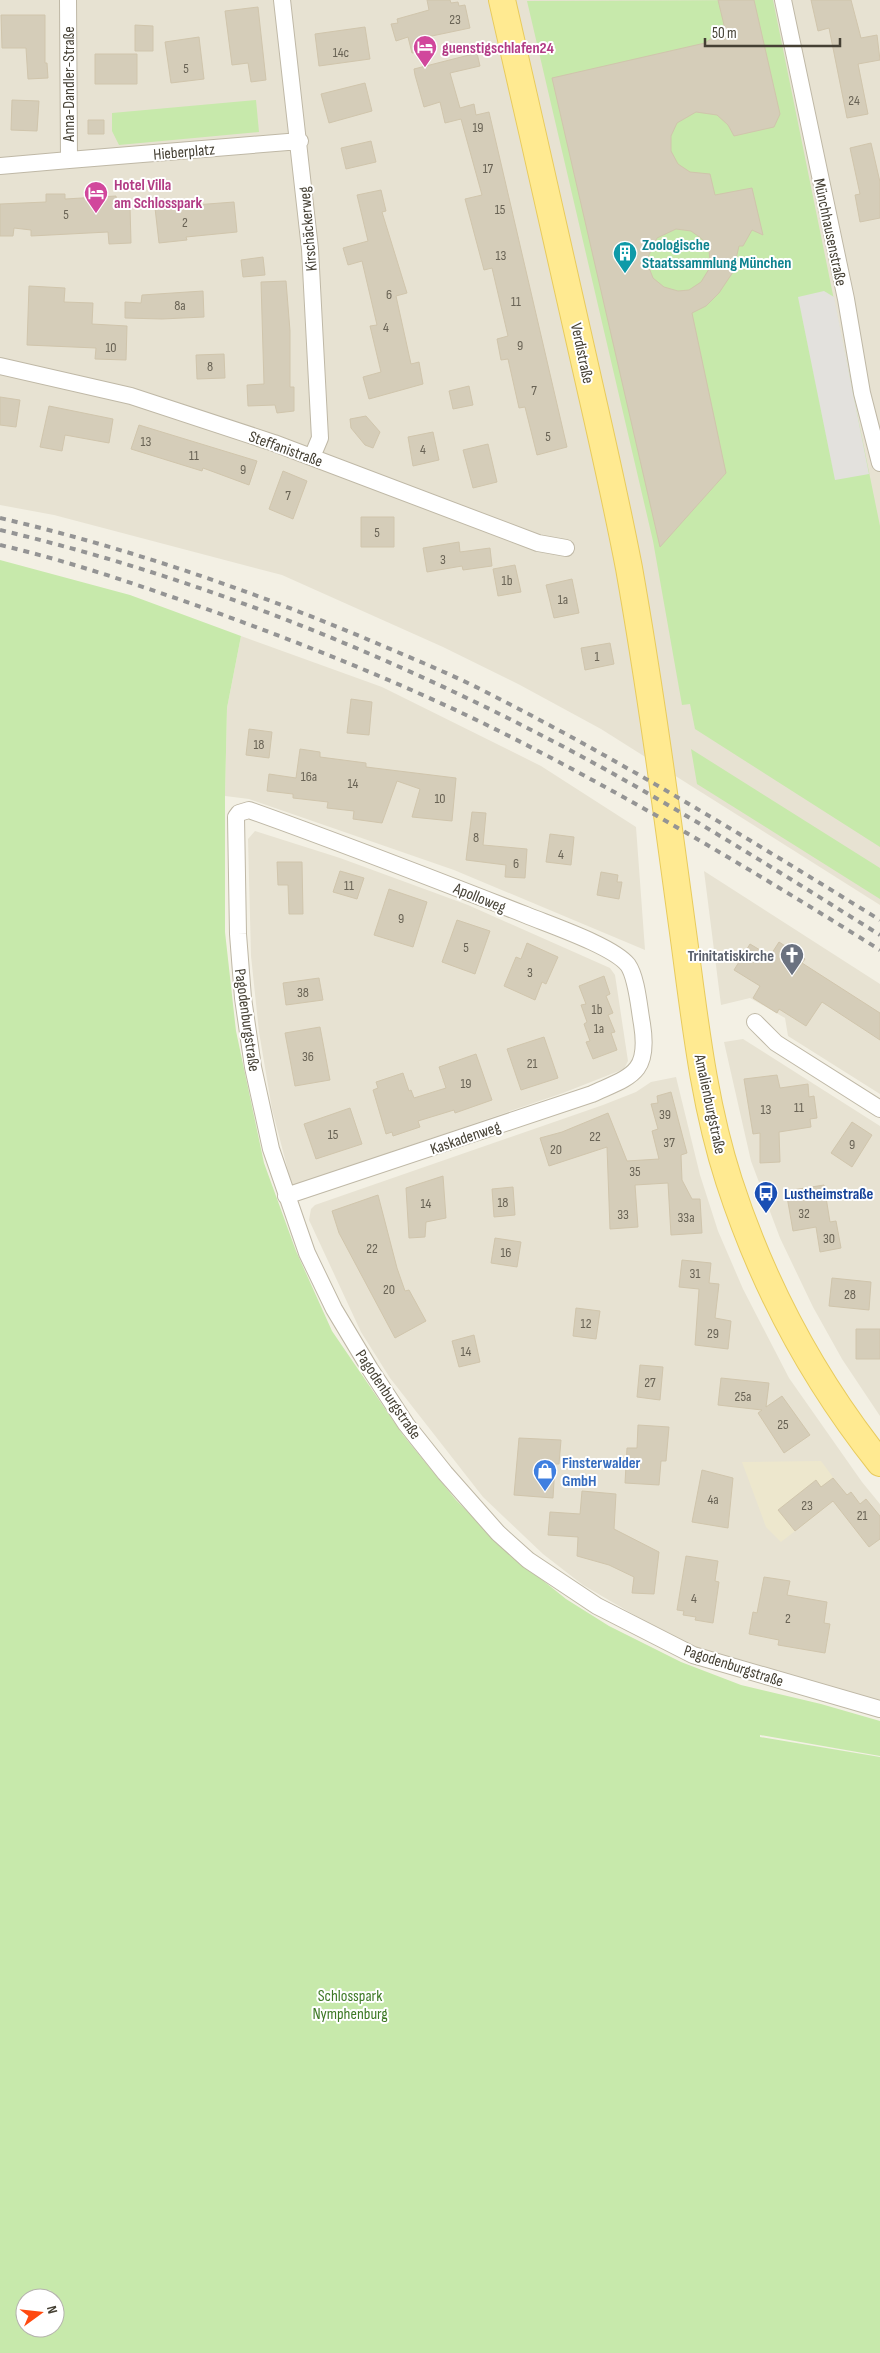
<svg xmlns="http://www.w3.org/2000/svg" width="880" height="2353" font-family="'Sofia Sans Condensed',sans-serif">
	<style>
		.residential { fill: #e7e2d2 }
		.education { fill: #ede7cd }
		.green { fill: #c7e9ab; fill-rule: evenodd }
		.parking { fill: #e3e1dd }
		.building { fill: #d5cdb9; stroke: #d0c5ac; fill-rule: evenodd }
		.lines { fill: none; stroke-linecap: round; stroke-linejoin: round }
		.street-casing { stroke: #bfb8a6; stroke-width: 18 }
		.primary-casing { stroke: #e8cb5d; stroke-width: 28 }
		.street { stroke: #fff; stroke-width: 16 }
		.primary { stroke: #ffea91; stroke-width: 26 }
		.rail { stroke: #949494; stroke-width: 4; stroke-dasharray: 6 6; stroke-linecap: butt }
		.labels { text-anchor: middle; stroke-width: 4; stroke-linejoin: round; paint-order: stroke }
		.number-label { font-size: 14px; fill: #696355 }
		.hotel-label { font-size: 16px; font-weight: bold; fill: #b23c85; stroke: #fff; text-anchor: start }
		.street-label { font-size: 16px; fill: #454034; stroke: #fff }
		.culture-label { font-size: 16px; font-weight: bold; fill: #0d838f; stroke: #fff; text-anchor: start }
		.worship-label { font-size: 16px; font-weight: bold; fill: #5b616d; stroke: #fff; text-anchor: end }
		.transit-label { font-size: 16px; font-weight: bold; fill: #164399; stroke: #fff; text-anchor: start }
		.shop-label { font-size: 16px; font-weight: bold; fill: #366cbe; stroke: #fff; text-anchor: start }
		.park-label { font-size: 16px; fill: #3d7925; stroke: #fff }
	</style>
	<rect width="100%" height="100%" fill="#f3f0e4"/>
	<path class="residential" d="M0,0H880V905L601,729L520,685L443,647L282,575L54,515L0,505Z
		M241,636L382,687L541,766L636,827L645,950L454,870L249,799L225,796L227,708Z
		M255,831L340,858L468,905L610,968L615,975L628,1061L624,1069L563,1093L292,1186L272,1109L259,1032L251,956L248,839Z
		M704,871L880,984V1094L788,1036L785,1018L750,998L721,1005Z
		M743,1039L880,1126V1416L842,1359L813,1307L780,1238L751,1161L724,1042Z
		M676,1077L700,1175L718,1231L743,1289L789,1378L862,1482L880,1504V1701L716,1656L660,1630L583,1585L543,1554L483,1497L390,1378L361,1332L309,1220L311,1209L315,1205L603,1105L636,1092L651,1082Z"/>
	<path class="education" d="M821,1461L846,1495L856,1499L833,1501L781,1542L766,1527L742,1462Z"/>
	<path class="green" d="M773,0L880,526V847L695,729L690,704L682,705L653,541L527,1Z
		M256,100L259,132L119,145L112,131V113Z
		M0,560L130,595L241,636L227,708L225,796V932L236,1031L264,1163L296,1251L332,1331L403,1435L456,1500L510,1554L566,1599L609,1626L681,1662L741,1685L821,1704L880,1721V1756L760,1735V1737L880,1757V2353H0ZM25,2298H55V2328H25Z
		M691,749L880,868V899L697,784Z"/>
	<path class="parking" d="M824,291L834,297L869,474L835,480L798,297Z"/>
	<path class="building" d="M427,0H450L451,3L458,2L459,6L465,5L470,28L427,37L431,50L412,53L408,37L396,41L391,24L398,23L397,19L429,10Z
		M718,0H754L780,114L774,127L734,136L728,125L717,115L696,112L677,123L671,136V151L678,164L690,172L710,174L715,195L752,188L763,235L752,230L743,246H739L733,272L719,293L706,306L692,313L726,473L660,547L552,78L705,43L719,33L724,25ZM676,229L691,231L702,239L709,250L710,262L709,269L701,282L689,290L678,291L664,287L653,278L648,265V257L657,238Z
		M811,0H851L861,38L877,35L880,60L858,64L868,114L847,118L829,28L818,31Z
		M258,7L266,80L251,82L248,63L232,65L225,11Z
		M1,15H45V63H47L48,78L28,79L26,48H2Z
		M135,25L153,26V51H135Z
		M365,27L370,59L319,66L315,34Z
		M199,37L204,79L171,83L165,42Z
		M477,53L480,66L450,73L460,108L474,104L476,115L489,112L567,447L537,455L525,407L519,408L508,359L501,360L497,339L508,336L492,268L484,270L465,199L482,195L461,119L445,123L440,102L424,107L415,75L414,69Z
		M95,54H137V84H95Z
		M365,83L372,111L329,123L321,94Z
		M12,100L39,101L37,131L11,130Z
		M88,120H104V134H88Z
		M371,141L376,162L346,169L341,148Z
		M871,143L880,182V218L860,222L855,195L860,194L850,148Z
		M381,190L386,211L382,212L407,293L396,296L411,364L419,362L423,384L369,399L363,377L381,372L370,326L377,325L362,261L348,265L343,248L368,241L357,195Z
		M46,194H65V199L116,196L117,208L130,207L131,243L109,244L108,232L31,236V230L14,228L13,236H0V204L46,202Z
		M234,202L237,232L186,237L187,240L159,243L155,208Z
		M263,257L265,275L243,277L241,260Z
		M286,281L290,331V387H294V411L277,413L275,405L248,406L247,385L264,384L261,282Z
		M29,286L65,288L64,302L93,303L92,324L127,326L126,360L95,359L96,348L27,345Z
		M203,291L204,317L162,319L125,318V302L141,303L142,295Z
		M224,354L225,378L197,379L196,355Z
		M469,386L473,405L453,409L449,391Z
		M0,397L20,400L16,427L0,425Z
		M49,406L113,419L109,443L65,435L62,451L40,447Z
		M366,416L380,432L373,448L365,445L351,428L350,419Z
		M139,425L257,461L249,485L203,468L202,471L131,449Z
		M433,432L439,460L413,466L408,437Z
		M488,444L497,482L473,488L463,450Z
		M283,471L307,481L293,519L269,509Z
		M361,517H394V547H361Z
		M459,542L460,552L490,548L492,566L463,570L462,566L427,572L423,548Z
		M515,565L521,592L498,596L493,569Z
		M572,579L579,613L554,618L546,585Z
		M610,643L614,664L585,670L581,648Z
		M351,699L372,702L369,735L347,733Z
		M249,729L272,732L269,758L246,755Z
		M300,749L320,752V757L366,763V767L456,778L452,821L412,817L420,789L397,781L382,823L353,819L354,811L327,808L328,802L293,798V794L267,791L269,774L296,778Z
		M472,812L486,813L483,845L527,849L525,878L505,877L506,865L466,860Z
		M550,834L574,837L571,865L546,862Z
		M277,862H302L303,914H289L288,885H278Z
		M340,871L364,878L357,899L333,892Z
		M601,872L618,875L617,882H622L619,899L597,895Z
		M389,889L427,902L413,947L374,935Z
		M457,920L490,931L475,974L442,962Z
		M779,942L805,959L802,963L880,1013V1040L822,1002L806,1026L779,1009L777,1013L753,998L760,986L734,970L750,944L770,956Z
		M527,943L558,957L546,984L542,982L535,1000L504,986L516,957L521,959Z
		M604,976L610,994L606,996L613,1013L608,1015L615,1032L611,1033L617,1050L593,1059L586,1042L590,1041L584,1024L587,1022L581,1005L586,1004L579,986Z
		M319,978L323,1000L286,1005L283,983Z
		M320,1027L330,1080L295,1086L285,1033Z
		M544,1037L558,1078L521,1090L507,1049Z
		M476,1054L492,1100L455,1113L454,1110L418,1121L420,1127L393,1136L392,1132L386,1134L373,1090L378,1088L376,1082L403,1073L409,1091L411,1090L414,1098L446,1088L439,1067Z
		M777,1075L780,1088L808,1084L809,1097L814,1096L817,1118L810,1119L811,1127L779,1132L780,1162L760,1163V1133L753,1134L744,1079Z
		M671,1092L687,1153L681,1155L682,1180L692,1199H700L702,1233L671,1235L668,1183L635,1185L638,1227L610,1229L607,1147L549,1166L540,1138L562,1132L608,1113L627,1161L659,1159L652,1131L658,1129L651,1104L658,1103L657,1096Z
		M350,1108L362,1144L316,1159L304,1124Z
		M852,1122L872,1135L852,1167L831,1153Z
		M443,1176L446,1218L426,1222L425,1237L409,1238L406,1188Z
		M824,1185L830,1222L836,1221L841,1248L820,1252L816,1227L793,1231L786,1191Z
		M513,1187L515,1215L494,1217L492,1189Z
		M378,1195L397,1268L405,1291L409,1290L426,1321L395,1338L339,1233L332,1211Z
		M495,1238L521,1242L517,1267L491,1263Z
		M682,1260L711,1263L709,1283L719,1284L715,1318L731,1321L728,1349L695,1345L699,1289L679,1287Z
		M832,1278L871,1282L869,1310L829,1306Z
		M576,1308L600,1311L596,1339L573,1336Z
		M856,1329H880V1359H856Z
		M474,1335L480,1362L459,1367L452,1341Z
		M640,1365L663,1367L660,1400L637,1397Z
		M721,1378L769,1383L766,1407L782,1396L810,1435L784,1453L758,1413L762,1410L718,1405Z
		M638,1425L669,1427L666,1461H661L659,1485L625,1483L627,1448H637Z
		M519,1438L561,1440L559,1464H555L553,1498L514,1495Z
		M702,1470L733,1478L728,1528L692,1522Z
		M833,1478L847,1495L851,1492L860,1504L866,1499L880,1516V1539L869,1547L833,1501L795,1531L778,1510L816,1480L821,1487Z
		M582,1491L616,1494L614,1529L659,1552L654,1594L632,1593L634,1577L609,1565L577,1556L578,1537L548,1535L550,1512L580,1514Z
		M686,1556L718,1561L715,1581L719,1582L713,1623L695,1620L696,1617L683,1615L684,1611L677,1610Z
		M764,1577L790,1581L787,1595L827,1602L824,1623L830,1624L825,1653L778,1645L779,1640L749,1634L753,1612L757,1613Z"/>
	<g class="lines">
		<g class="street-casing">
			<path id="street" d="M282,0L310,249L320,438L312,457
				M783,0L846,299L862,393L880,463
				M69,160L300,141
				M0,166L69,160L68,0
				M0,366L131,396L274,443L538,543L566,548
				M755,1022L776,1043L880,1109
				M286,1196L592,1094C631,1076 650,1074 642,1024C639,1008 637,978 628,965C613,946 550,925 526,915C434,879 342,843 249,810L239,813L236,817L238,934L243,998L253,1067L271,1149L307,1253L334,1309L370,1369L406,1424L445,1473L498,1533L528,1560L597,1606L693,1655L880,1709"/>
		</g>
		<g class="primary-casing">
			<path id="primary" d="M502,0C532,132 563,264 592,396C605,453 618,511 629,568C650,687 666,806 682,925C694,1011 702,1098 729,1181C762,1283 813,1379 880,1463"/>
		</g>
		<use href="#street" class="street"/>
		<use href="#primary" class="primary"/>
		<path class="rail" d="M0,518C124,547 244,588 362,637C399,653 437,668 474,686C614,756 747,838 880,920
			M0,530C189,575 371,647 543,736C659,796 770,866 880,935
			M0,545C73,562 144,587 215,612C325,652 434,696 538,751C655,812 768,880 880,950"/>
	</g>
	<defs>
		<g id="hotel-pin" transform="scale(1.25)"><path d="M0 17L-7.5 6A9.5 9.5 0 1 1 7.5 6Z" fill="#d1479c" stroke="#fff"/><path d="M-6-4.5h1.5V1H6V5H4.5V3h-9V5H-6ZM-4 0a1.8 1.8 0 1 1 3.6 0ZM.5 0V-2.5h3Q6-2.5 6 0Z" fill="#fff"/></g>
		<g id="building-pin" transform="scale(1.25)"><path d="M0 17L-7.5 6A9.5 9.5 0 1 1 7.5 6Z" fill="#0f9aa8" stroke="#fff"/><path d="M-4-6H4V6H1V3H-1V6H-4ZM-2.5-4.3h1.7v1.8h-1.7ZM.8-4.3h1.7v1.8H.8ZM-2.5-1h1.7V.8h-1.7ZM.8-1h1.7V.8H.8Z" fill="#fff"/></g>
		<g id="church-pin" transform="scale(1.25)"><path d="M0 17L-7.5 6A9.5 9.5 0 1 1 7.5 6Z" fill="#6b7280" stroke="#fff"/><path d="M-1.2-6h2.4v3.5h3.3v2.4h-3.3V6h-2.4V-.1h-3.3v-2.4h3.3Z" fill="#fff"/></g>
		<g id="bus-pin" transform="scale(1.25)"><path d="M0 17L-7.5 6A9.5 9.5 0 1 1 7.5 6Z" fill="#1a4fb4" stroke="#fff"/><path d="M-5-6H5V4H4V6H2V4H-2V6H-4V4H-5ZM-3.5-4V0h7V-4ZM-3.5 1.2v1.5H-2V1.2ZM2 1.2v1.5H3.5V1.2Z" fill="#fff"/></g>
		<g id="shop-pin" transform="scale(1.25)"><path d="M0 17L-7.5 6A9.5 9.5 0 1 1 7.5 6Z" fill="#3f7fe0" stroke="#fff"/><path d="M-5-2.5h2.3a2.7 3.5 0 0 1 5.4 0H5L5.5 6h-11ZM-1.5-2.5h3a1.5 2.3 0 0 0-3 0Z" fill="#fff"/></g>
	</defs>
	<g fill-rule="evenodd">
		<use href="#hotel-pin" x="425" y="47"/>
		<use href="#hotel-pin" x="96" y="193"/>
		<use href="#building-pin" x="625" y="253"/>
		<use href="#church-pin" x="792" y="955"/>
		<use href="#bus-pin" x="766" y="1193"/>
		<use href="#shop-pin" x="545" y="1471"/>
	</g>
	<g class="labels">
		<g class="number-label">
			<text x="455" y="24">23</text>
			<text x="341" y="57">14c</text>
			<text x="186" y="73">5</text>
			<text x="854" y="105">24</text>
			<text x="478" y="132">19</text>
			<text x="488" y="173">17</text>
			<text x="500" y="214">15</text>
			<text x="66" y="219">5</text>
			<text x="185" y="227">2</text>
			<text x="501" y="260">13</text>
			<text x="389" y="299">6</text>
			<text x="516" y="306">11</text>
			<text x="180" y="310">8a</text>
			<text x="386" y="332">4</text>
			<text x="520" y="350">9</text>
			<text x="111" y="352">10</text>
			<text x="210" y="371">8</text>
			<text x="534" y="395">7</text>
			<text x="548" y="441">5</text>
			<text x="146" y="446">13</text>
			<text x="423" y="454">4</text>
			<text x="194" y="460">11</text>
			<text x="243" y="474">9</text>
			<text x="288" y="500">7</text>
			<text x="377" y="537">5</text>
			<text x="443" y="564">3</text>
			<text x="507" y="585">1b</text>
			<text x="563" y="604">1a</text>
			<text x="597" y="661">1</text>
			<text x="259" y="749">18</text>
			<text x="309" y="781">16a</text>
			<text x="353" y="788">14</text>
			<text x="440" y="803">10</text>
			<text x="476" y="842">8</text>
			<text x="561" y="859">4</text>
			<text x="516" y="868">6</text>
			<text x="349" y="890">11</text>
			<text x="401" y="923">9</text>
			<text x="466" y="952">5</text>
			<text x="530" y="977">3</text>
			<text x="303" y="997">38</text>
			<text x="597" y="1014">1b</text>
			<text x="599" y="1033">1a</text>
			<text x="308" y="1061">36</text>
			<text x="532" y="1068">21</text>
			<text x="466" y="1088">19</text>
			<text x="799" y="1112">11</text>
			<text x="766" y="1114">13</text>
			<text x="665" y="1119">39</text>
			<text x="333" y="1139">15</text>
			<text x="595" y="1141">22</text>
			<text x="669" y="1147">37</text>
			<text x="852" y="1149">9</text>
			<text x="556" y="1154">20</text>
			<text x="635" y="1176">35</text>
			<text x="503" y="1207">18</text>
			<text x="426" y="1208">14</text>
			<text x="804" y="1218">32</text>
			<text x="623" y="1219">33</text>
			<text x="686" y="1222">33a</text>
			<text x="829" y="1243">30</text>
			<text x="372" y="1253">22</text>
			<text x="506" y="1257">16</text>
			<text x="695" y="1278">31</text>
			<text x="389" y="1294">20</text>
			<text x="850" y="1299">28</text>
			<text x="586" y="1328">12</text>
			<text x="713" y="1338">29</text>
			<text x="466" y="1356">14</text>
			<text x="650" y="1387">27</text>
			<text x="743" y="1401">25a</text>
			<text x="783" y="1429">25</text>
			<text x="713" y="1504">4a</text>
			<text x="807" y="1510">23</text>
			<text x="862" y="1520">21</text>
			<text x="694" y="1603">4</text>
			<text x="788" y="1623">2</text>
		</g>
		<g class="hotel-label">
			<text x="442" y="53">guenstigschlafen24</text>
			<text x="114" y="190">Hotel Villa<tspan x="114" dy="18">am Schlosspark</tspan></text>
		</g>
		<g class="street-label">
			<text transform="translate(68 84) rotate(-90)" y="6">Anna-Dandler-Straße</text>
			<text transform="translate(184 151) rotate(-5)" y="6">Hieberplatz</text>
			<text transform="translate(307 229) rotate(-95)" y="6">Kirschäckerweg</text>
			<text transform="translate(831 232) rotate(78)" y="6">Münchhausenstraße</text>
			<text transform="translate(583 353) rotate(78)" y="6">Verdistraße</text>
			<text transform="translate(286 448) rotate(20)" y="6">Steffanistraße</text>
			<text transform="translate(480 897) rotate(22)" y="6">Apolloweg</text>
			<text transform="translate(248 1020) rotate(82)" y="6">Pagodenburgstraße</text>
			<text transform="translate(711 1104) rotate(78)" y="6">Amalienburgstraße</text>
			<text transform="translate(465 1137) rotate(-19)" y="6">Kaskadenweg</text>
			<text transform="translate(389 1394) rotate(56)" y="6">Pagodenburgstraße</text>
			<text transform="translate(734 1665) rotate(18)" y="6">Pagodenburgstraße</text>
		</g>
		<g class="culture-label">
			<text x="642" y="250">Zoologische<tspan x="642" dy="18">Staatssammlung München</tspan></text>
		</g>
		<g class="worship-label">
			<text x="774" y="961">Trinitatiskirche</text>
		</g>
		<g class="transit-label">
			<text x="784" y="1199">Lustheimstraße</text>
		</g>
		<g class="shop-label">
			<text x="562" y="1468">Finsterwalder<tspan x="562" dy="18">GmbH</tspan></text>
		</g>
		<g class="park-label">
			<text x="350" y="2001">Schlosspark<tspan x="350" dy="18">Nymphenburg</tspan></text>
		</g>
	</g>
	<g transform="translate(40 2313) rotate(75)"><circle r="24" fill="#ffffff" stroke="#b5b3ae"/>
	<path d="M0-4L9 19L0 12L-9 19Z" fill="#ff490f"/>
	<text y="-8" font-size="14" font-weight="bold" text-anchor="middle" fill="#454034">N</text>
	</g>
	<path d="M705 38v8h135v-8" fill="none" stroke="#454034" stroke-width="2.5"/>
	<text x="712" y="38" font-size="15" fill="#454034" stroke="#ffffff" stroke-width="4" paint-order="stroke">50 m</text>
</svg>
